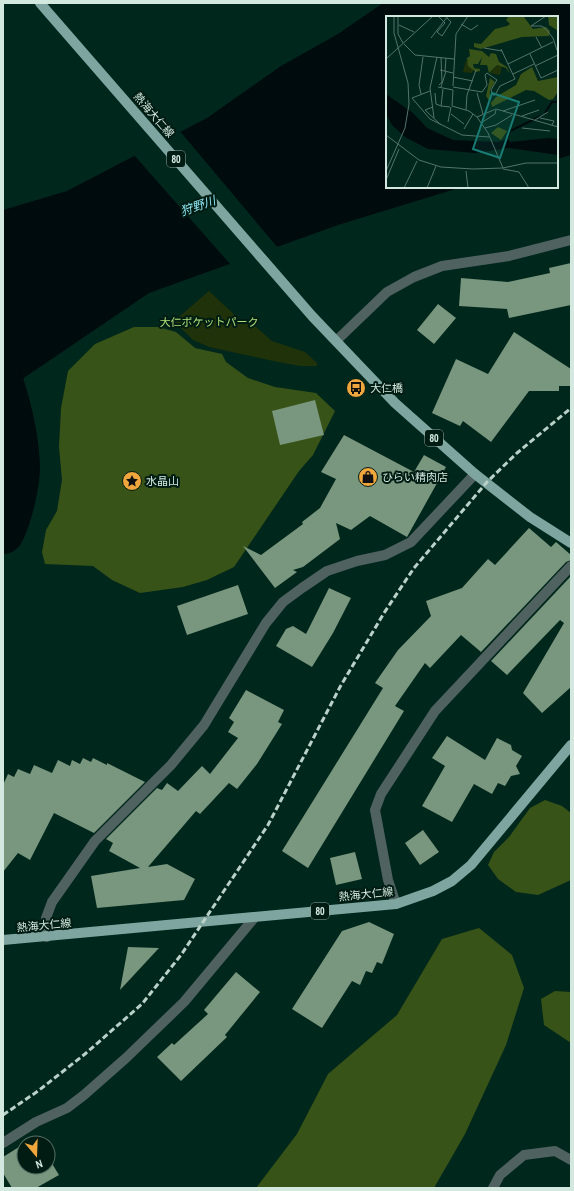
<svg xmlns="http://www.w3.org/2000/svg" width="574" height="1191" font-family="'Archivo Narrow','Noto Sans JP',sans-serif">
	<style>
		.green { fill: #20320a }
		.forest { fill: #385317 }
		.water { fill: #000b0e }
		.pier { fill: #00271c }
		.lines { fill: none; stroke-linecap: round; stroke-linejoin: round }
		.river { stroke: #000b0e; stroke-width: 42 }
		.building { fill: #79967e }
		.minor { stroke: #506260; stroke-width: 10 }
		.major { stroke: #7fa5a1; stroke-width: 10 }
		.rail { stroke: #bad1c8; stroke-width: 3; stroke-dasharray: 6 3; stroke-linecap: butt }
		.labels { text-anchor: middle; stroke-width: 4; stroke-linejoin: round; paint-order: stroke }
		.shield { fill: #011c13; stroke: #94aba2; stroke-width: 1 }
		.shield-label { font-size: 10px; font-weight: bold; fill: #d3e8df }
		.street-label { font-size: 11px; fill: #d3e8df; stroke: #011c13 }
		.park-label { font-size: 11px; fill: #ace077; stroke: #011c13 }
		.poi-label { font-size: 11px; fill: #d3e8df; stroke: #011c13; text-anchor: start }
		.water-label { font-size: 12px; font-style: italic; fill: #90e9f6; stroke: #011c13 }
		.inset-river { fill: none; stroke: #000b0e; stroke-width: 2 }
		.inset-road { fill: none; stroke: #54746a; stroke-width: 1 }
		.view { fill: #197c74; fill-opacity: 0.15; stroke: #197c74; stroke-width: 2 }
		.inset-edge { fill: none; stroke: #d3e8df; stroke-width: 2 }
	</style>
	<rect width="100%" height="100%" fill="#00271c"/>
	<path class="green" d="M209,291L240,320L256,327L272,341L305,352L317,363V366H300L278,362L209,347L193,340L174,321Z"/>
	<path class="forest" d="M134,327H158L176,332L195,348L222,354L226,362L248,378L275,387L316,393L335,411L313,455L299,471L234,567L207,580L183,587L140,593L112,580L93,566L45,564L42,552L46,530L57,511L62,480L59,447L61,408L68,371L95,344Z
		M545,800L562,806L571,813V880L538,895L516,892L498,879L488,865L494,852L509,837L530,808Z
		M479,928L512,955L524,988L506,1045L465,1134L434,1188H256L297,1134L328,1074L397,1015L442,939Z
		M555,991L571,992V1043L544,1025L541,999Z"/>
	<path class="water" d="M383,3H571V155L557,159V17H387V187H462L338,225L149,293L3,392V210L67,191L207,118L281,66L338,34Z"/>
	<path class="pier" d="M179,130L278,248L231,265L133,154Z"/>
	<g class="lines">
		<path class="river" d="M3,384C11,409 18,440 19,467C19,484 11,518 3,533"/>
	</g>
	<path class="building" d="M571,263V305L509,318L507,309L459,306L461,278L508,282L550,273L549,268Z
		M438,304L456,318L434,344L417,330Z
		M514,332L571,369V386H559V391H529L491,442L463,421L460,426L432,413L456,359L488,374Z
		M315,400L324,435L280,445L272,411Z
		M344,435L414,472L424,455L446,467L407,537L370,516L351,530L336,523L340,539L303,567L293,570L297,572L275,588L243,546L261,555L303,524L302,522L320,508L336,479L321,472Z
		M529,528L551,547L556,542L571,555V560L566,562L481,652L461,635L430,668L425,663L395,706L404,711L308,868L282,851L383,688L375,683L398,650L431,616L426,601L462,588L488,559L495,565Z
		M571,576V687L542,713L523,693L564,623L560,620L507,675L491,661Z
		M238,585L248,614L187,635L177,606Z
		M329,588L351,598L333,633L312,667L276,646L286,629L293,626L306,634Z
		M246,690L284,710L278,722L282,724L257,764L237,789L229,783L200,814L196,811L148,867L167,864L195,879L184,900L97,908L91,876L140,868L109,851L113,843L106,839L157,788L162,790L167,783L178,791L202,766L210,774L238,738L228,732L234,722L229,718Z
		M447,736L485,760L497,738L511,745L512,750L522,756L516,766L520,774L511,776L505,786L498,783L492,794L474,784L452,822L422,806L445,766L432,758Z
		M83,758L91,762L93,758L107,765V763L145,782L94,833L54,813L30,860L18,853L3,872V785L8,774L14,777L18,769L30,774L34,765L52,773L58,760L70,766L72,760L80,764Z
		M423,830L439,852L420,865L405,843Z
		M355,852L362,879L336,885L330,858Z
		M369,922L394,934L382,964L377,962L372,973L366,971L360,985L352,981L322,1028L292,1009L342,931Z
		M128,947L159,948L120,990Z
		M236,972L260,992L225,1035L227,1037L181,1081L157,1057L172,1043L174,1045L208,1014L204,1010Z
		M19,1147L22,1151L24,1149V1167H48V1157L59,1175L36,1188H12L3,1173V1157Z"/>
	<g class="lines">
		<path class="minor" d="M337,340L387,292L414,277L442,266L509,256L571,240
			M396,904L388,880L375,810L381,794L435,711L571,566
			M47,937L46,918L52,902L95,841L171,765L204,725L266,623L283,602L302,588L327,571L357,561L385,555L411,542L475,474
			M3,1143L36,1122L67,1108L84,1095L126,1058L184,1002L255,917
			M493,1188L500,1175L524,1155L555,1151L571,1160"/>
		<path class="major" d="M40,3L312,316L395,403L475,474L530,517L571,543
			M3,940L396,904L433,891L452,881L471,865L571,745"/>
		<path class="rail" d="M3,1115L38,1091L85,1054L142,1004L181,955L268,825L340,687L384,613L414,568L487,482L517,453L571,408"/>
	</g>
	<defs>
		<g id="bus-disc" transform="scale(1)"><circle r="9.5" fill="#efa73d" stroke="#011c13"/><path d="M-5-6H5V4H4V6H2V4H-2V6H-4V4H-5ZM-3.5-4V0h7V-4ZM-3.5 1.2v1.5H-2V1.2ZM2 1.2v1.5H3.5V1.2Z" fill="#111"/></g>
		<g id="shop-disc" transform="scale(1)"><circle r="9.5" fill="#efa73d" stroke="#011c13"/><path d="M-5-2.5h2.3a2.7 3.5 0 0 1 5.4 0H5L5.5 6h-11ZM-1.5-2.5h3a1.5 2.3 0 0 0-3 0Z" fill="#111"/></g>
		<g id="sight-disc" transform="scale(1)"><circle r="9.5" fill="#efa73d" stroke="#011c13"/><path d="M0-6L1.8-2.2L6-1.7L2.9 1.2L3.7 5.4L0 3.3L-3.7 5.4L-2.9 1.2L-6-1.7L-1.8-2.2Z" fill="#111"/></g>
	</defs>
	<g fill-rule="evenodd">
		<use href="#bus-disc" x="356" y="388"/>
		<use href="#shop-disc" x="368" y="477"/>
		<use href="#sight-disc" x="132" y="481"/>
	</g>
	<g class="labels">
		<g class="shield">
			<rect x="167" y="151" width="18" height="16" rx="3"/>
			<rect x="425" y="430" width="18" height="16" rx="3"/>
			<rect x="311" y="903" width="18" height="16" rx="3"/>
		</g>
		<g class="shield-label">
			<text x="176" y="163">80</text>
			<text x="434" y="442">80</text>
			<text x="320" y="915">80</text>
		</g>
		<g class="street-label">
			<text transform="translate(154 115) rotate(49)" y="4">熱海大仁線</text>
			<text transform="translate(366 894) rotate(-6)" y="4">熱海大仁線</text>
			<text transform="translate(44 925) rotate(-5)" y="4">熱海大仁線</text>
		</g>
		<g class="park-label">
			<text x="209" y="326">大仁ポケットパーク</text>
		</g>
		<g class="poi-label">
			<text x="370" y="392">大仁橋</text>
			<text x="382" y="481">ひらい精肉店</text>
			<text x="146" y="485">水晶山</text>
		</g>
		<g class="water-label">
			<text transform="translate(198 206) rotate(-19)" y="4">狩野川</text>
		</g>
	</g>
	<g transform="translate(386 16)">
		<rect width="172" height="172" fill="#00271c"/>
		<path d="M80,44L88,53L86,57L77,56ZM111,49L116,50L114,59L104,57Z" fill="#20320a"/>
		<path d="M123,0L138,1L147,13L160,11L164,15L163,20L136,21L95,33L88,31V27L95,28L109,13L121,10L124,8L120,4ZM162,0H172V15L163,9ZM83,33L96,35L103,41L105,37L110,38L113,46L121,51L124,58L120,52L111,49L103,57L101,49H94L96,41L92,48H87L88,52L94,53V55L90,56L82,50L81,42L84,40ZM146,51L152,65L172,61V76L167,83L163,84L148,75L140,74L106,91L105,87L110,81L130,69L135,58ZM104,62L109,66L104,74V86L100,80ZM112,111L121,115L115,124L105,117Z" fill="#385317"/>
		<path d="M0,78L27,97L41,112L67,124L112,126L122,123L124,126L163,122L172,123V139L123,132L89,137L42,133L19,121L6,109L0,98Z" fill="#000b0e"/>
		<path class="inset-river" d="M159,97L166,86H172M120,126L124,115L155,100"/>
		<path class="inset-road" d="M12,0V18L17,27M52,0L59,7L51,16L56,20L65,6L61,2M160,0L145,10H155L159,12L167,22L172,37M75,8L85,14L92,9M13,9L28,16M150,21L156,32M45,22L62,0M18,28L29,39L68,43M98,32L116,35M144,38L155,62L172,54M0,43L47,0M122,48L167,26M149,50L172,39M54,54L67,57M59,55L60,42M127,58L148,48M67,61L87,65M53,69L56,66L55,41M67,70L70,18L82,0M52,71L67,74L66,90L83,95L91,101L102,117L117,152M55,71L60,55M67,71L96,76L101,69L99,59L101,57L111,64L105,74L107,79H109L114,70L129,63L115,33M57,73L55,90L64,91M44,75L26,82L44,103L76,119L103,121M49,77L50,88L55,90M91,77L97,98M35,78L33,69L37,41M47,91L39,94L55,109M80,94L81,79L90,54M117,95L149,84M65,98L78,108M136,100L153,94M91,101L110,93L172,111M48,102L44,72L51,41M154,102L168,105L166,109M149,104L162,96M62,106L65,91M95,107L109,98L110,94M99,112L110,109L126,99M136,112L164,115M78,113L87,98M0,119L33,144L55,151L87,153L117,152L140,147H172M117,153L133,156L143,172M0,155L19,112L23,88L22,67L8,17V0M80,155L82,172M0,164L13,133M18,172L31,145M41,172L50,150M109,172H142"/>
		<path class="view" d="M106,77L133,86L114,142L87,133Z"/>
		<rect width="172" height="172" class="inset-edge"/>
	</g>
	<rect width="574" height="1191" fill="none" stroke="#d3e8df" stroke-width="8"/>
	<g transform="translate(36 1155) rotate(161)"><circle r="19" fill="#011c13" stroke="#556e65"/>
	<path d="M0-3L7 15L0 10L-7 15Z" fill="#efa73d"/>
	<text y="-6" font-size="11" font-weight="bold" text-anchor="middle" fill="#d3e8df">N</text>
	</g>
</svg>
